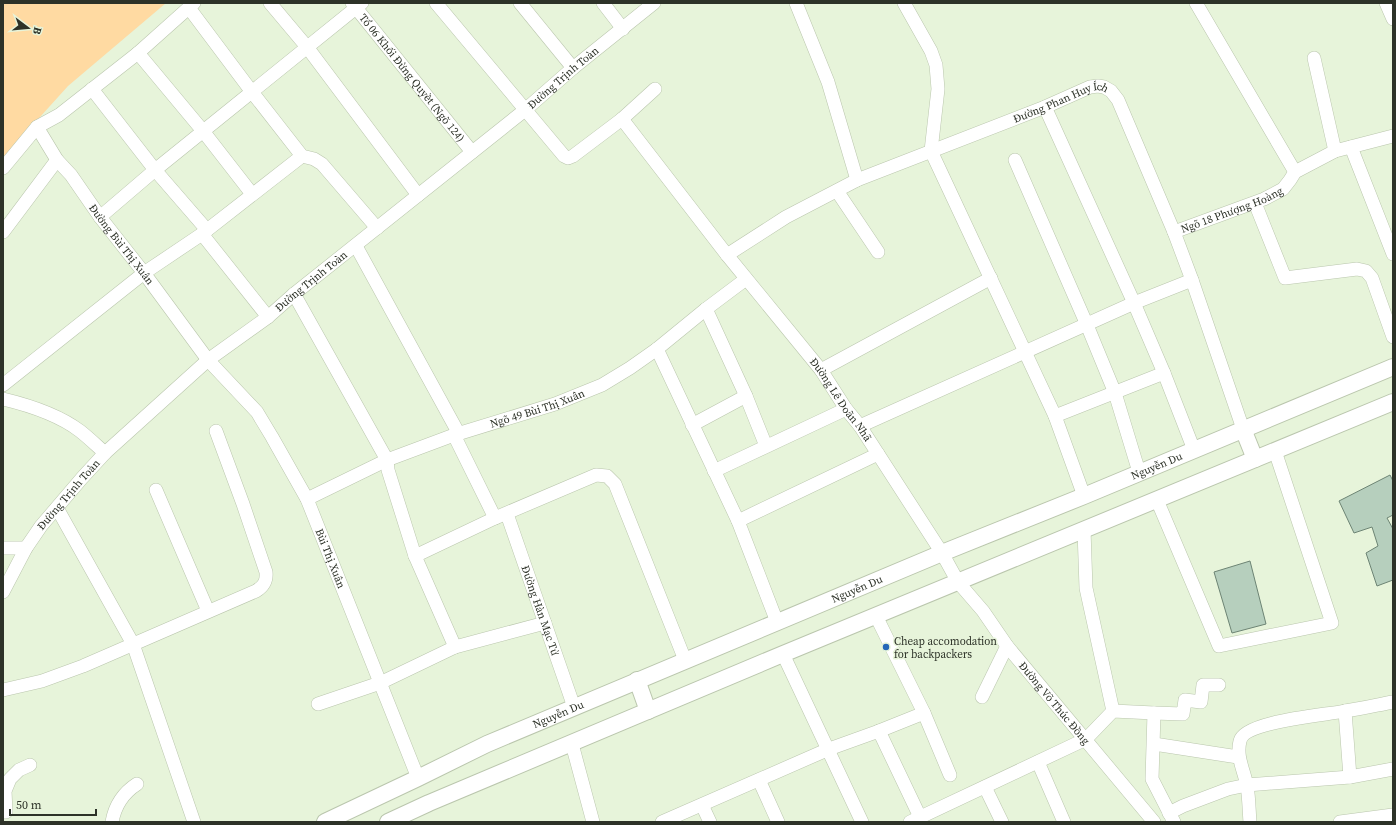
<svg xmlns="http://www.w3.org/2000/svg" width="1396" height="825" font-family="'Source Serif 4',serif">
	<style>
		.green { fill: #ffdaa2 }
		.building { fill: #b6cfbd; stroke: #6d8474 }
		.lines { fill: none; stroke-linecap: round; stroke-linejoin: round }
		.minor-casing { stroke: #bac6ad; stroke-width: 14 }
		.major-casing { stroke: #bac6ad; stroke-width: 18 }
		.minor { stroke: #fff; stroke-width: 13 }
		.major { stroke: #fff; stroke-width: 16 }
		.poi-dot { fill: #2567b8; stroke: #e7f4da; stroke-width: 1.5 }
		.labels { text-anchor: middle; stroke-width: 3; stroke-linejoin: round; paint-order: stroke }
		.street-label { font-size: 11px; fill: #2d3228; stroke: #e7f4da }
		.poi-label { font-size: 11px; fill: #2d3228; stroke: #e7f4da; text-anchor: start }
	</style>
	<rect width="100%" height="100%" fill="#e7f4da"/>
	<path class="green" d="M3,3H166L68,86L3,158Z"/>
	<path class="building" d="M1390,475L1393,481V515L1387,518L1393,529V580L1377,586L1366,553L1378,546L1372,527L1354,533L1339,501Z
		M1250,561L1266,624L1232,633L1214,572Z"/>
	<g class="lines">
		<g class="minor-casing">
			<g id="minor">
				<path d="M270,3L307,47L418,195"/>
				<path id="s1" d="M352,3L472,152"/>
				<path d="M436,3L564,156L568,158L573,156L622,119L655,89"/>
				<path d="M520,3L573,68"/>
				<path d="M603,3L623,29"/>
				<path d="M796,3L828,82L857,180"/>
				<path d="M904,3L931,51L936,65L938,89L931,151L1055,416L1084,496"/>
				<path d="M1196,3L1295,172"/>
				<path d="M1386,3L1393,19"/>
				<path d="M189,8L252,92L302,156L314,159L322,164L377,228"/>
				<path d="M138,53L203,131L252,194"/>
				<path d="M1314,58L1335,151"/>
				<path d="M92,89L155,170L207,230"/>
				<path d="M1045,107L1134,303L1164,373L1194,450"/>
				<path id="s2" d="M622,119L727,255L821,370L846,409L860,426L942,553L958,582L983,611L1007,646L1154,822"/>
				<path id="s3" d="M37,127L57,160L71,175L100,217L144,273L208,360L257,412L272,437L307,499L418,778"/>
				<path d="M1351,147L1393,254"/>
				<path d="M1015,160L1087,325L1115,393L1139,472"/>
				<path d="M3,168L37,127L59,115L138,53L194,3"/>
				<path d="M837,191L878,252"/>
				<path d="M1255,203L1285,278L1357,269L1366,271L1372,278L1393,337"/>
				<path d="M100,217L155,170L362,3"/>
				<path d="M3,232L57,160"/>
				<path id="s4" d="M1174,232L1264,199L1283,189L1290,180L1295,172L1335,151L1393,136"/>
				<path d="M202,234L268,317"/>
				<path d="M356,246L459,434"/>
				<path id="s5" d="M727,255L786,217L857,180L1045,107L1090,87L1098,86L1104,87L1111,91L1118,100L1174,232L1192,280L1243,429"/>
				<path d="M294,294L387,460L388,470L415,556L455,647"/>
				<path d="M706,309L746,396L766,446"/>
				<path d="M657,349L738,521L777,622"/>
				<path d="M821,370L991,278"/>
				<path d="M3,385L144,273L202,234L302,156"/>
				<path d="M3,399C28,405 59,415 80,431C89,438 97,446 105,453"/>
				<path d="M1055,416L1164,373"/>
				<path d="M692,425L746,396"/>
				<path d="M860,426L1134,303L1192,280"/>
				<path d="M454,435L495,518"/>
				<path d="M714,471L846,409"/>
				<path d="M156,490L208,611"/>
				<path id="s6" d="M307,499L387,460L454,435L555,404L602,385L630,368L657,349L706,309L746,279"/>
				<path d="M1157,500L1219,646L1332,623L1275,451"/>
				<path d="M57,508L133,644L194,822"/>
				<path id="s7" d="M507,514L574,707"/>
				<path d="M738,521L878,454"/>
				<path d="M1084,530L1086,588L1113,711"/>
				<path d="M3,548H26"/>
				<path d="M415,556L495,518L596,475L607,476L615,484L685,660"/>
				<path id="s8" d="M3,592L26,548L41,526L82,478L105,453L208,360L268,317L294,294L525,110L573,68L654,3"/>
				<path d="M876,616L924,713L950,775"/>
				<path d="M783,654L862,822"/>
				<path d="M3,690L42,681L83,666L256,591C264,586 267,581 266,572L243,504L216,431"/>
				<path d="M982,697L1007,646"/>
				<path d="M318,704L380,683L455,647L545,623"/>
				<path d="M1345,711L1350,777"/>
				<path d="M1154,713L1183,714L1185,700L1201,702L1203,685H1219"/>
				<path d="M879,731L924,713"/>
				<path d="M572,744L593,822"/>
				<path d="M1154,744L1238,757"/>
				<path d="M1038,762L1064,822"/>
				<path d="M759,780L778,822"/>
				<path d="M985,787L1002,822"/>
				<path d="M702,805L710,822"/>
				<path d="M3,812H6L5,791L10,779L19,770L30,765"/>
				<path d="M1169,813L1183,806L1228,789L1247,785L1350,777L1393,769"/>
				<path d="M112,822C115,805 123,793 137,784"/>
				<path d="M662,822L829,749L879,731L920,817"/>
				<path d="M910,822L1086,739L1113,711L1154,713L1152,779L1174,822"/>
				<path d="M1250,822C1249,810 1249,797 1247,786C1244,770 1236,757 1240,741C1244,721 1327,715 1345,711C1361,709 1377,705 1393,702"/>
				<path d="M1340,822L1393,815"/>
			</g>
		</g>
		<g class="major-casing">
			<g id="major">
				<path d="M1243,429L1255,459"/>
				<path d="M637,680L648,711"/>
				<path id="s9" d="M325,822L418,778L487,744L942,553L1084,496L1393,367"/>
				<path d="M388,822L429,803L783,654L1393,402"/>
			</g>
		</g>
		<use href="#minor" class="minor"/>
		<use href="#major" class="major"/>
	</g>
	<circle class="poi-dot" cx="886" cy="647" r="4"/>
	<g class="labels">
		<g class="street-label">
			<text dy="4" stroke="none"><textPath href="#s1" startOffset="96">Tổ 06 Khối Đừng Quyềt (Ngõ 124)</textPath></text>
			<text dy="4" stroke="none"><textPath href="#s8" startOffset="766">Đường Trịnh Toàn</textPath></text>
			<text dy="4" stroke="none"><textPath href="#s5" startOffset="369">Đường Phan Huy Ích</textPath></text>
			<text dy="4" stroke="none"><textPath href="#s4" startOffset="62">Ngõ 18 Phượng Hoàng</textPath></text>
			<text dy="4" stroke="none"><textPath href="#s3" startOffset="145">Đường Bùi Thị Xuân</textPath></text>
			<text dy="4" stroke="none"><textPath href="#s8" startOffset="442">Đường Trịnh Toàn</textPath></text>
			<text dy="4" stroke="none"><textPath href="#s2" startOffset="356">Đường Lê Doãn Nhã</textPath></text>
			<text dy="4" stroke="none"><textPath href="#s6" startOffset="248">Ngõ 49 Bùi Thị Xuân</textPath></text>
			<text dy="4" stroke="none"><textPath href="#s9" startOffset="905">Nguyễn Du</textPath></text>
			<text dy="4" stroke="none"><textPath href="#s8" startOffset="118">Đường Trịnh Toàn</textPath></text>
			<text dy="4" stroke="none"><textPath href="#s3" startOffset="525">Bùi Thị Xuân</textPath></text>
			<text dy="4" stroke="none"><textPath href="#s9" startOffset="581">Nguyễn Du</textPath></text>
			<text dy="4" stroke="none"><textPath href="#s7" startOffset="102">Đường Hàn Mạc Tử</textPath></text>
			<text dy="4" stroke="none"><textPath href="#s2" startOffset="728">Đường Võ Thúc Đồng</textPath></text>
			<text dy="4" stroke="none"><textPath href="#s9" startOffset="257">Nguyễn Du</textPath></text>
		</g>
		<g class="poi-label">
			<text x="894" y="645">Cheap accomodation<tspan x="894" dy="13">for backpackers</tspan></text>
		</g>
	</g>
	<rect width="1396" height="825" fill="none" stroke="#2d3228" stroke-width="8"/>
	<g transform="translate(28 28) rotate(106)" stroke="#e7f4da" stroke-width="3" paint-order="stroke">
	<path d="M0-3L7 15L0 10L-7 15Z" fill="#2d3228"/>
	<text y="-6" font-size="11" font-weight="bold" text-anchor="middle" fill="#2d3228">B</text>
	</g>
	<path d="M10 809v6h86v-6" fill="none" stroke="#2d3228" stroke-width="2"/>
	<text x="16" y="809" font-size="12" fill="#2d3228" stroke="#e7f4da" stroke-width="3" paint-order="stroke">50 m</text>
</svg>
